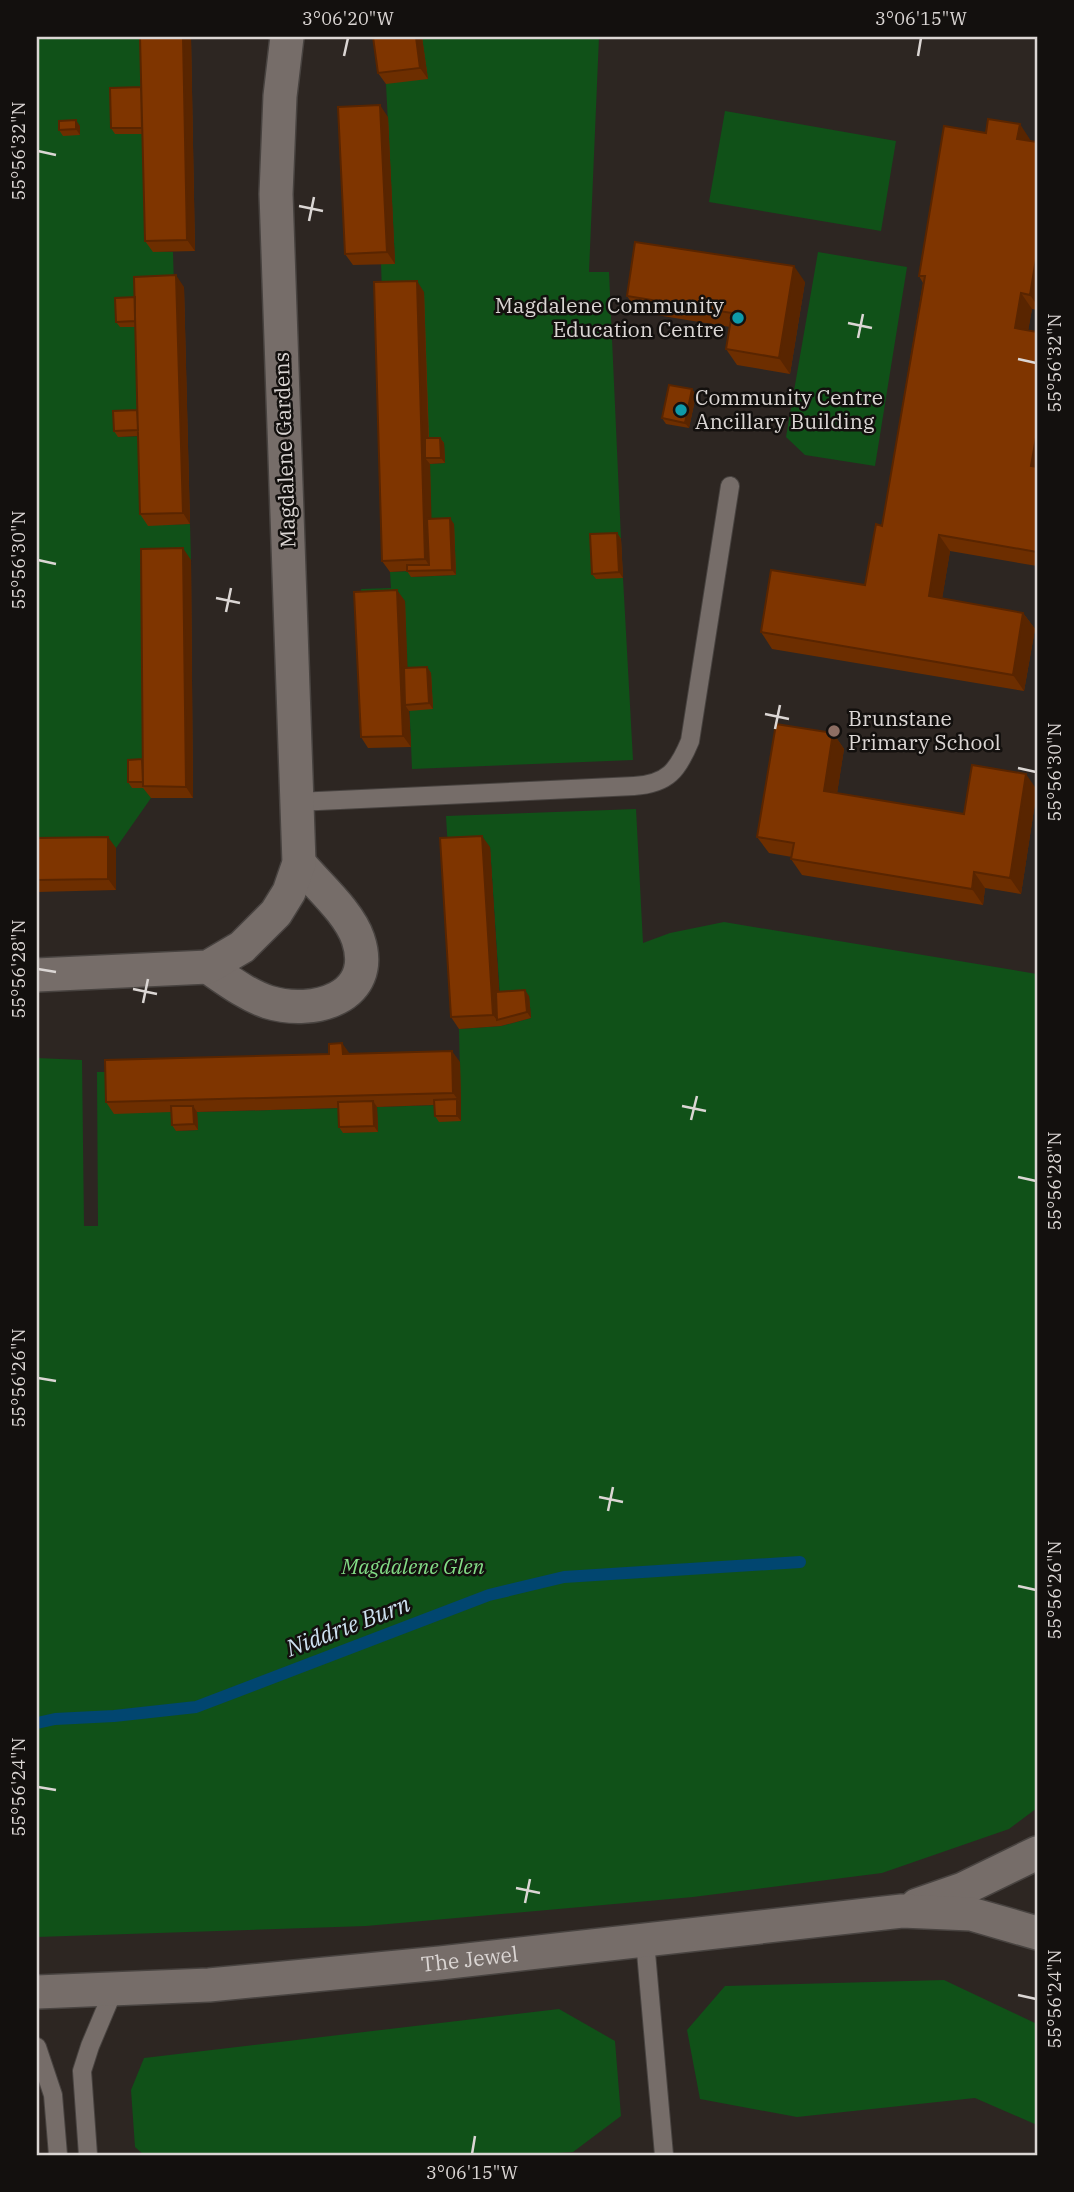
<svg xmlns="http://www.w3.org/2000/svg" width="1074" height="2192" font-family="'IBM Plex Serif',serif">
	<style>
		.green { fill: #105118 }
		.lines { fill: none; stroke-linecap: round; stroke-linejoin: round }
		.stream { stroke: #014670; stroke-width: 12 }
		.lane-casing { stroke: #484340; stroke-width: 20 }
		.street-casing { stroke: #484340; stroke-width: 36 }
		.lane { stroke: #766d69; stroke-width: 18 }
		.street { stroke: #766d69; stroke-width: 33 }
		.wall { fill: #6d2e00 }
		.shaded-wall { fill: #592500 }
		.building { fill: #7f3500; stroke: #592500; stroke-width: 2 }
		.ticks { fill: none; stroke: #dbd6d4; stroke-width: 2.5 }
		.culture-dot { fill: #0f9aa8; stroke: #13100e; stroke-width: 2.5 }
		.education-dot { fill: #8d6e63; stroke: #13100e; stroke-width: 2.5 }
		.labels { text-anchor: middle; stroke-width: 5; stroke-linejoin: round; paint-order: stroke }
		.poi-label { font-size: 21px; fill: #dbd6d4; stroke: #13100e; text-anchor: start }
		.street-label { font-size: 21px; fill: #dbd6d4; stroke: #13100e }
		.park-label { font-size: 21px; font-style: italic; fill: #83dc86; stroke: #13100e }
		.water-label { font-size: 23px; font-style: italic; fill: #cde0ef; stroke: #13100e }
		.neatline { fill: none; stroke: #dbd6d4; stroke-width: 2.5 }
		.ticks-label { font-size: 18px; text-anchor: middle; fill: #dbd6d4 }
	</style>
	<rect width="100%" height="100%" fill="#2d2622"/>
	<path class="green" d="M37,37H148L149,92L115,134H150L153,251L173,252L174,287L143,327L145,416L118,437L146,436L149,525L190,524L191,560H149L151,798L116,848L37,849Z
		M422,37H599L589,272H609L621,539L594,540L623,578L633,760L412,769L408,674L362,603L361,589L391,588L390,572L411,571L412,577L456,575L431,525L429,464L445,463L444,444H429L425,338L382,293L381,264L395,263L386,84Z
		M725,111L896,141L881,231L709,202Z
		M818,252L907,267L875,466L805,455L786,437Z
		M636,809L643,943L670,933L724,922L1037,974V1808L1009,1829L882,1873L693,1897L366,1926L37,1937V1058L82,1060L84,1226H98L97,1072H113L175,1112L176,1131L198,1130L197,1112L342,1108L343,1133L378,1131L377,1107L438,1105L461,1121L459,1029L501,1026L531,1018L529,996L500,998L490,847L448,850L446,816Z
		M944,1980L1037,2024V2125L975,2098L797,2117L700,2099L687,2030L725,1986Z
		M559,2009L615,2041L621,2116L573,2152L523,2155H144L135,2147L131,2090L144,2058Z"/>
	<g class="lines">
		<path class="stream" d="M37,1723L55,1719L114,1716L196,1707L489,1595L564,1577L800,1562"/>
		<g class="lane-casing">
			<path id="lane" d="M297,802L634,786C668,784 678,770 690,741L730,486
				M645,1941L664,2155
				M37,2047L53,2095L58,2155
				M88,2155L82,2071L90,2046L114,1989"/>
		</g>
		<g class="street-casing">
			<g id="street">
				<path d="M208,967C227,980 247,995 268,1002C313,1016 378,998 358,939C349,912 317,885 299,863"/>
				<path d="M37,975L208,967L242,947L276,913L289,892L299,863L276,194L280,96L287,37"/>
				<path d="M917,1905L963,1889L1037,1853"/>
				<path id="s1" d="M37,1992L209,1985L440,1963L902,1911L971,1914L1037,1933"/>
			</g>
		</g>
		<use href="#lane" class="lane"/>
		<use href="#street" class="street"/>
	</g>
	<path class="wall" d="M140,37H191L195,251L153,252L145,241L142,134H115L111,128L141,86Z
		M422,37L428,79L386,84L378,73Z
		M388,117L395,264L353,265L345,254Z
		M80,126V135L63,136L59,130Z
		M1031,141L1037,142V310L1032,309L1028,330L1037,332V566L950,551L942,598L1023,613L1035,629L1024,691L772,649L761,632L865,585L882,526L923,283L919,276Z
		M805,282L790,374L737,365L726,349L730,327L638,312L627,296Z
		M184,287L190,524L148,526L140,514L138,436L118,437L114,431L137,410L135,327H120L116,322L135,297Z
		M424,292L429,438H440L444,443L445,463L430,464L431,518L454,524L456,575L411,577L407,571L390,572L382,561Z
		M692,389L696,395L689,428L666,424L662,418Z
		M617,533L621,539L623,578L596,579L592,574Z
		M191,560L193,798H151L143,788H132L128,782L142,759Z
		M405,601L407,668L427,667L431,673L433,709L409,711L411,747L368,748L361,737Z
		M833,733L844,749L837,793L964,814L1037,790L1021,894L985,888L983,905L802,875L791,859L792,857L769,853L757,837Z
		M37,838L116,848V890L37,892Z
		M490,847L499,992L529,996L531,1018L501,1026L459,1029L451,1017Z
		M350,1054L460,1062L461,1121L439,1122L435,1116L434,1105L377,1107L378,1132L343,1133L339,1127L338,1108L197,1112L198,1130L176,1131L172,1125L171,1112L114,1114L106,1102Z"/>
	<path class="shaded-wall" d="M183,37H191L195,251L187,240Z
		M416,37H422L428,79L420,68Z
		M380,105L388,117L395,264L387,252Z
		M76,120L80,126V135L76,129Z
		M1020,124L1031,141L1017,139Z
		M1037,253V305L1030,295Z
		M794,266L805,282L790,374L779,358Z
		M176,275L184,287L190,524L183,513Z
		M417,281L424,292L429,458H425L430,464L433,571L425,559Z
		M1021,293L1032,309L1026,344L1015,328Z
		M692,389L696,395L689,428L685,423Z
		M1037,432V474L1031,466Z
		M440,438L444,443L445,463L441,458Z
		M450,518L454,524L456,575L452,570Z
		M617,533L621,539L623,578L619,572Z
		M939,535L950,551L940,612L929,596Z
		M183,548L191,560L193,798L186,787Z
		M397,590L405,601L409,704L405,705L409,711L411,747L403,736Z
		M1023,613L1035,629L1024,691L1013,675Z
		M427,667L431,673L433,709L429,703Z
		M833,733L844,749L835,807L824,791Z
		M1026,774L1037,790L1021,894L1010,878Z
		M482,836L490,847L501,1019L497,1020L493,1015Z
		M108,837L116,848V890L108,879Z
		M974,872L985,888L983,905L972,889Z
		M525,990L529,996L531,1018L527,1012Z
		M342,1043L350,1054H343Z
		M452,1051L460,1062L461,1104L453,1093Z
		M457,1099L461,1104V1121L457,1116Z
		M373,1101L377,1107L378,1132L374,1126Z
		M193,1106L197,1112L198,1130L194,1124Z"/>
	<path class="building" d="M140,37H183L187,240L145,241Z
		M373,37H416L420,68L378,73Z
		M141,87L142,128H111L110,88Z
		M380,105L387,252L345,254L338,107Z
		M988,119L1020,124L1017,139L1037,142V253L1030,295L1021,293L1015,328L1037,332V432L1031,466L1037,467V552L939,535L929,596L1023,613L1013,675L761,632L771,570L865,585L876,524L882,526L925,276H919L944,126L986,133Z
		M76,120V129L59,130V121Z
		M635,242L794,266L779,358L726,349L732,313L627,296Z
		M176,275L183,513L140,514L134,277Z
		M417,281L425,559L382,561L374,282Z
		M135,297V321L116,322L115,298Z
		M669,385L692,389L685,423L662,418Z
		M137,410L138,430L114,431L113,411Z
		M425,438H440L441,458H425Z
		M450,518L452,570L407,571V565H429L427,519Z
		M617,533L619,572L592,574L590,534Z
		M183,548L186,787L143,786L141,549Z
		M397,590L403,736L361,737L354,592Z
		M427,667L429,703L405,705L404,668Z
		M776,724L833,733L824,791L964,814L972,765L1026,774L1010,878L974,872L972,889L791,859L794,843L757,837Z
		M142,759L143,782H128V760Z
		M482,836L493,1015L451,1017L440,838Z
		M108,837V879L37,880V838Z
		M525,990L527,1012L497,1020L496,992Z
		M342,1043L343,1054L452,1051L453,1093L106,1102L105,1060L329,1054V1044Z
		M457,1099V1116H435L434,1100Z
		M373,1101L374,1126L339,1127L338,1102Z
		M171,1106H193L194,1124L172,1125Z"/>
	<path class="ticks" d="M344,56L348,38M918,56L921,38M38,151L56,155M299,206L323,211M309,221L314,197M848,323L872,328M858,338L863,314M1018,359L1036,363M38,560L56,564M216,598L240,603M226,612L231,588M765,714L789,719M775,729L780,705M1018,768L1036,772M38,969L56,972M133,989L157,994M143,1003L148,979M682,1106L706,1111M691,1120L697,1096M1018,1177L1036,1181M38,1378L56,1381M599,1497L623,1502M608,1511L613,1487M1018,1586L1036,1590M38,1787L56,1790M516,1888L540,1893M525,1903L530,1879M1018,1995L1036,1999M472,2154L475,2136"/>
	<g class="culture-dot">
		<circle cx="738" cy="318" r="7"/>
		<circle cx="681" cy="410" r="7"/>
	</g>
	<circle class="education-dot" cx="834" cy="731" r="7"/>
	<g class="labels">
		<g class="poi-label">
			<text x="724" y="313" text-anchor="end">Magdalene Community<tspan x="724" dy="24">Education Centre</tspan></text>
			<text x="695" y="405">Community Centre<tspan x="695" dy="24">Ancillary Building</tspan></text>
			<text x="848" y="726">Brunstane<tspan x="848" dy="24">Primary School</tspan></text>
		</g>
		<g class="street-label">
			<text transform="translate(285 450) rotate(-92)" y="7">Magdalene Gardens</text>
			<text dy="7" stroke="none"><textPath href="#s1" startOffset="434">The Jewel</textPath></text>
		</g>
		<g class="park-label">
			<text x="413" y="1574">Magdalene Glen</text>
		</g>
		<g class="water-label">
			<text transform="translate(348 1626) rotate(-21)" y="8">Niddrie Burn</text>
		</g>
	</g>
	<rect width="1074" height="2192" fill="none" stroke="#13100e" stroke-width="77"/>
	<rect x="38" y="38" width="998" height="2116" class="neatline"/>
	<g class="ticks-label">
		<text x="348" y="25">3°06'20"W</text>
		<text x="921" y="25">3°06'15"W</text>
		<text transform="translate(19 151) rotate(-90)" y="6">55°56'32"N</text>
		<text transform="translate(1055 363) rotate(-90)" y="6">55°56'32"N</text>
		<text transform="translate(19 560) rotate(-90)" y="6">55°56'30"N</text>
		<text transform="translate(1055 772) rotate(-90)" y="6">55°56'30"N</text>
		<text transform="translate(19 969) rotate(-90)" y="6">55°56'28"N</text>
		<text transform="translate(1055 1181) rotate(-90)" y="6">55°56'28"N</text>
		<text transform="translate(19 1378) rotate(-90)" y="6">55°56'26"N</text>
		<text transform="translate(1055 1590) rotate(-90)" y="6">55°56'26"N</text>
		<text transform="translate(19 1787) rotate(-90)" y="6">55°56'24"N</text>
		<text transform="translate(1055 1999) rotate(-90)" y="6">55°56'24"N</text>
		<text x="472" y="2179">3°06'15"W</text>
	</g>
</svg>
